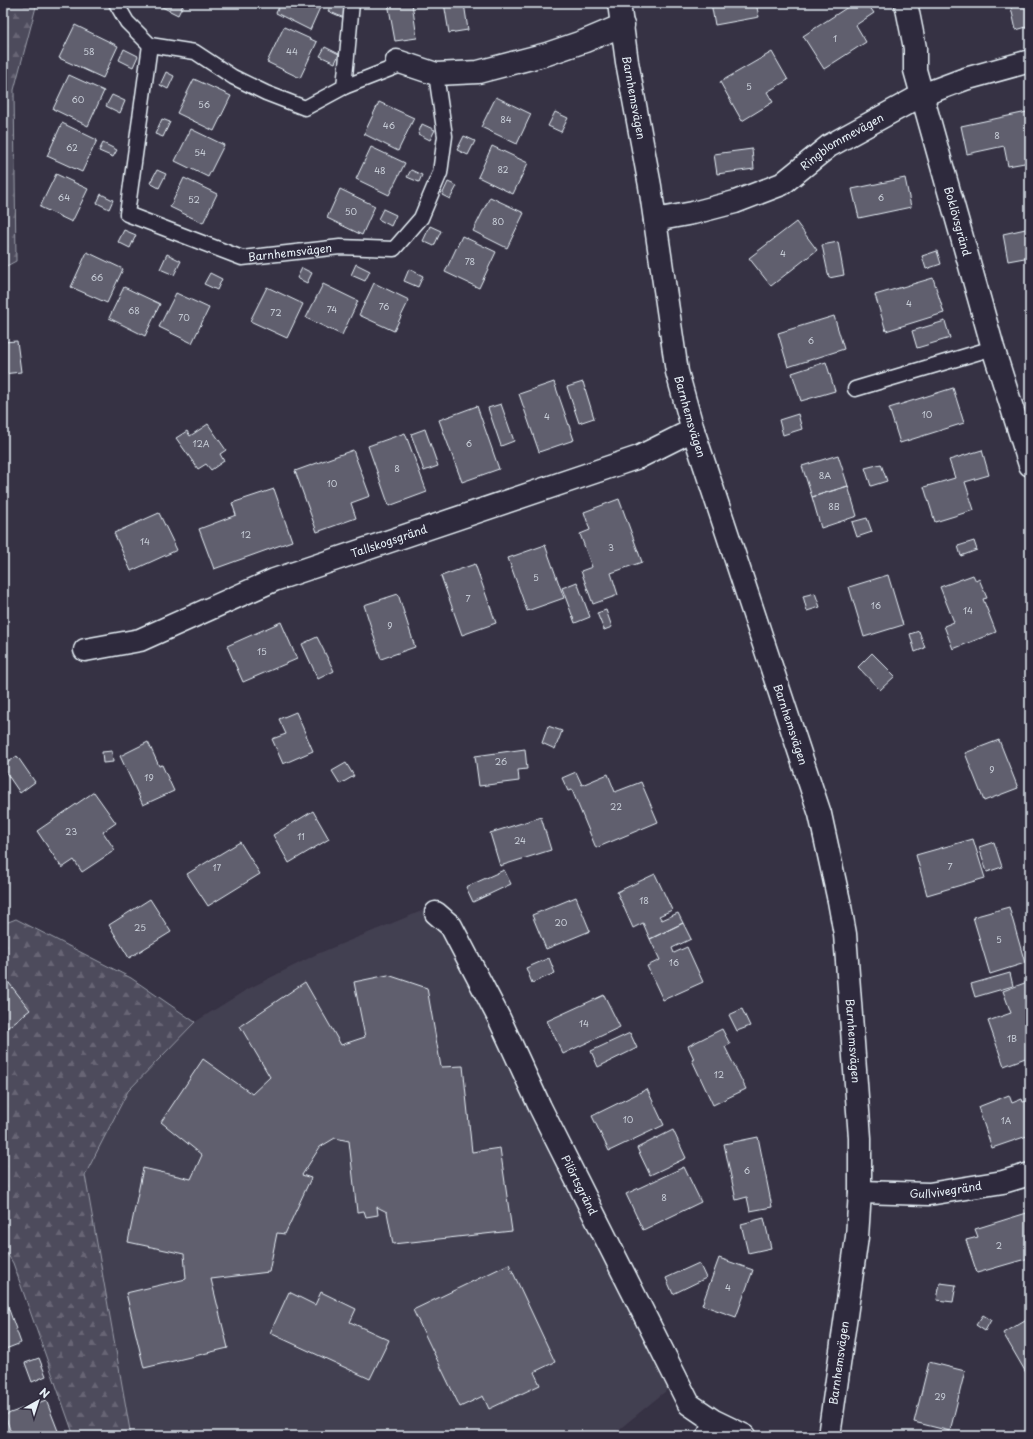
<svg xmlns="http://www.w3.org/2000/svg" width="1033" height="1439" font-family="'Playpen Sans',sans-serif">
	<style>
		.built { fill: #433f51 }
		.forest { fill: url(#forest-firs); stroke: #9a9eaa }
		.building { fill: #605e6e; stroke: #e8f1f8 }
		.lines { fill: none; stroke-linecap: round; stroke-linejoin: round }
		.service-casing { stroke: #e8f1f8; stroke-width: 17 }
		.minor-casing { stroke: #e8f1f8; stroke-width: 25 }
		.service { stroke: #2f2a3d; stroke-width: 14 }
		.minor { stroke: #2f2a3d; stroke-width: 22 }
		.labels { text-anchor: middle; stroke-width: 3.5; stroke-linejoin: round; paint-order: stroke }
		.number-label { font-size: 9px; fill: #c6ccd6 }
		.street-label { font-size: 11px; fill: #e8f1f8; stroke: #2f2a3d }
	</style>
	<defs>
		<pattern id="forest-firs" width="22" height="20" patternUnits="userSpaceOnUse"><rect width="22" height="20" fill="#4d4b5c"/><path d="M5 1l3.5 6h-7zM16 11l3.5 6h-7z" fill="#676574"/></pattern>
	</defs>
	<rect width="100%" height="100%" fill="#363244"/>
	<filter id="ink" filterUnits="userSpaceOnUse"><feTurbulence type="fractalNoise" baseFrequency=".025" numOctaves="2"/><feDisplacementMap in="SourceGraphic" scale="8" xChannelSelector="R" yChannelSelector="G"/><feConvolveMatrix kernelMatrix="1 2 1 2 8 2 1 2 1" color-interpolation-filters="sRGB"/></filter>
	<g filter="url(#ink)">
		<path class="built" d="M429,908L678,1381L611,1436H131L85,1175L128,1091L195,1022L246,990L317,954Z"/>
		<path class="forest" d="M3,3H37L14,90L16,261L3,268Z
			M16,919L131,978L195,1022L128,1091L85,1175L131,1436H74L13,1263L3,1247V924Z"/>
		<path class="building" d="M154,3H184L178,15Z
			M281,3H322L310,30L276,13Z
			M332,3H336L348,9L344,18L328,11Z
			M388,3H412L417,38L395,41Z
			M444,3H464L468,30L449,33Z
			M711,3H756L759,17L715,25Z
			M854,3H867L874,13L856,25L866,42L824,69L803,36Z
			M1010,3H1030V26L1016,30Z
			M75,25L118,46L103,78L59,58Z
			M284,27L317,42L300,78L267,62Z
			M325,47L339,54L335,63L320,56Z
			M124,49L138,56L133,67L119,60Z
			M772,52L788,80L767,92L773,102L742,121L720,82Z
			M166,72L174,76L168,89L160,85Z
			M69,75L104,91L88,126L53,109Z
			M194,79L231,96L214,131L177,113Z
			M112,95L125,101L120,113L106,106Z
			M496,97L531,114L517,144L481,127Z
			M379,102L414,118L398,151L364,134Z
			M555,112L568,118L561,132L548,126Z
			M1027,112L1030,126V162L1008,166L1004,146L967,154L961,126Z
			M162,119L170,122L163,137L155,134Z
			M62,123L97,140L82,172L47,156Z
			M422,124L435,130L430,140L418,134Z
			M191,129L224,145L208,177L175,161Z
			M464,136L475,141L468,155L457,150Z
			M103,143L117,150L113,157L99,151Z
			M492,146L528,163L513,194L478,177Z
			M371,147L405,163L389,195L356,179Z
			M752,149L754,169L717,174L714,154Z
			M157,170L166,174L159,188L150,183Z
			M411,170L422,175L419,182L407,177Z
			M56,174L88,189L72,222L40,207Z
			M184,178L217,194L203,223L170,207Z
			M905,178L911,207L859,218L852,189Z
			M448,182L457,186L450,199L442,195Z
			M340,189L375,206L362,235L327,218Z
			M101,194L113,200L109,209L97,203Z
			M490,197L524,213L507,248L473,231Z
			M383,209L396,215L391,226L378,219Z
			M796,222L817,250L771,286L749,258Z
			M430,226L441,231L434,246L423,241Z
			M1030,228V257L1008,261L1003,234Z
			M124,230L136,235L130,248L118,242Z
			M462,236L496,252L479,288L445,272Z
			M838,242L844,275L829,278L822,245Z
			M937,251L941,264L926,269L922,256Z
			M87,252L123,269L107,303L71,287Z
			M167,254L181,261L174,275L160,269Z
			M356,264L370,271L365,281L351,275Z
			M302,268L312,273L307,283L297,278Z
			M409,269L423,276L418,287L404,281Z
			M210,273L222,279L217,290L204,284Z
			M933,278L944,313L886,331L875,295Z
			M374,283L409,300L394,331L359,315Z
			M323,284L358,301L342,335L306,318Z
			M124,287L160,304L145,336L109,318Z
			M267,287L303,304L287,338L250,321Z
			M176,293L209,308L192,343L159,327Z
			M834,316L844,349L788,367L778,333Z
			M945,321L950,338L917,348L912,331Z
			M17,341L21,372L3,374V342Z
			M826,362L835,391L801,401L792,373Z
			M554,382L574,440L539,452L519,394Z
			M583,382L594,418L579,423L567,387Z
			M953,388L964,423L900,443L889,408Z
			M501,404L514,441L501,446L488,408Z
			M477,406L499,469L462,482L439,420Z
			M798,414L802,429L783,435L779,420Z
			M208,424L226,450L220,454L224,461L211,470L206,464L198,469L176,438L187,431L190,436Z
			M425,429L438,466L424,471L411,434Z
			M405,433L427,492L389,506L368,446Z
			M353,450L370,496L351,503L356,518L317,532L295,471Z
			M982,450L989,475L965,482L974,510L935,522L924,487L955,478L949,460Z
			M838,455L848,486L812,497L802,466Z
			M881,464L887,481L871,486L865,468Z
			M848,486L857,516L821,528L812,497Z
			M274,489L292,541L214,569L199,529L236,515L232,503Z
			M619,499L642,562L611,573L618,595L593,604L581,571L592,567L580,534L590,530L584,512Z
			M159,513L177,550L131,571L114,533Z
			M867,518L872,532L857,537L852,522Z
			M974,541L977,550L961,556L958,546Z
			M545,545L564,598L527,611L508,558Z
			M475,564L496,623L462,635L441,576Z
			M888,575L903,625L864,637L849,587Z
			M973,575L976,581L979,579L987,598L983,599L996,632L953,649L944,626L954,622L940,587Z
			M577,582L590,617L575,623L562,588Z
			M815,593L820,607L807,611L803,596Z
			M398,594L415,647L381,659L364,605Z
			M606,610L612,627L604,630L597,613Z
			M281,622L297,659L243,682L227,646Z
			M919,631L925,648L915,652L910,634Z
			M317,637L334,671L318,679L302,644Z
			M872,653L895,676L880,690L858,667Z
			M296,712L313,751L283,764L272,739L286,734L279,719Z
			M548,726L562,731L555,749L542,743Z
			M999,740L1018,788L984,801L965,753Z
			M148,742L159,766L162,765L174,791L143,805L120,756Z
			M525,749L527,769L518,770L519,781L479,786L475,756Z
			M112,751L113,762L103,763L102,752Z
			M17,756L35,782L20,793L3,768V766Z
			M346,763L354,776L340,784L332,771Z
			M576,772L582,785L608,774L615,792L641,782L658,822L596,848L572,790L568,791L562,778Z
			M94,792L116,823L103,832L115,850L82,872L74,860L62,868L37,831Z
			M313,811L329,839L289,863L273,835Z
			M541,817L551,850L500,866L490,833Z
			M973,839L985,878L927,895L916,855Z
			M240,842L260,874L208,906L187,874Z
			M994,842L1002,867L987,872L979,847Z
			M504,870L511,884L473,902L466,887Z
			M655,874L672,910L659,916L662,920L678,913L683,923L650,939L643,923L633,928L617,892Z
			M576,897L590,931L546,949L532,915Z
			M150,899L171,932L129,958L109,925Z
			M1009,907L1025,963L990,974L973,917Z
			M683,923L691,939L672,948L674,953L687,947L703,982L663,1000L647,966L660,960L650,939Z
			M549,958L555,973L532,983L526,968Z
			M1010,973L1013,986L975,997L971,984Z
			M388,975L427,988L441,1067L463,1066L472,1152L500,1148L512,1231L393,1244L387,1212L377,1207L378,1215L366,1217L364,1211L357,1212L349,1141L335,1138L320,1147L302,1175L311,1178L285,1234L277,1233L269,1272L211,1279L228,1348L144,1368L126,1293L186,1279L184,1254L128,1242L143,1168L191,1179L202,1155L161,1122L203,1059L252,1094L270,1077L240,1026L305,982L341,1045L365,1037L354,982Z
			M1030,981V1062L1028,1057L1004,1066L988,1021L1011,1013L1003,991Z
			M9,983L30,1010L3,1031V987Z
			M604,995L620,1027L563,1054L547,1021Z
			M742,1009L750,1026L737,1031L729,1015Z
			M722,1029L730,1044L725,1047L746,1089L713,1105L692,1060L694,1059L688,1046Z
			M630,1033L637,1048L598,1067L591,1051Z
			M647,1089L664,1125L609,1151L592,1116Z
			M1009,1095L1012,1103L1022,1099L1023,1102L1030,1100V1135L992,1148L978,1107Z
			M673,1130L686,1158L650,1175L637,1148Z
			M758,1137L772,1207L750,1211L747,1197L736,1200L724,1144Z
			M684,1167L701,1202L643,1230L626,1194Z
			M1030,1212V1251L1027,1252L1029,1258L977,1273L966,1240L978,1237L975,1229Z
			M764,1218L771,1248L748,1253L741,1224Z
			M719,1258L753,1270L736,1317L702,1305Z
			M699,1263L706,1278L673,1294L666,1278Z
			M509,1264L555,1362L534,1372L540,1385L489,1409L483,1396L460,1407L413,1310Z
			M940,1283L956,1285L953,1302L937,1300Z
			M289,1292L315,1305L321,1292L356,1309L350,1322L389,1340L370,1379L270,1333Z
			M3,1293L21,1343L3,1350Z
			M983,1315L991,1320L985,1331L976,1325Z
			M1030,1317V1375L1028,1376L1003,1333Z
			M39,1358L46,1376L32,1382L25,1363Z
			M929,1362L965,1371L950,1431L914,1422Z
			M46,1400L60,1436H12L5,1415Z"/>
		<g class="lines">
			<g class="service-casing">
				<g id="service">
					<path d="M116,3L127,22L150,45L195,52L233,77L266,93L305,108L344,87L352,3"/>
					<path id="s1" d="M150,45L127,214L242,258L340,247L394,249L421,218L440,173L445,136L436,74"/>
					<path d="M344,87L403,64"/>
					<path d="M855,389L993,348"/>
					<path d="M703,1436L714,1421"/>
				</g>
			</g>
			<g class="minor-casing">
				<g id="minor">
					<path id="s2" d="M619,3L627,62L650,186L677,372L693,430L820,814L839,901L845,934L860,1138V1192L857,1237L829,1436"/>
					<path id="s3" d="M906,3L915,48V70L993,348L1030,465"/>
					<path d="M397,61L436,74L478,72L547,54L585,41L623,25"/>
					<path id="s4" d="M655,220L693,213L735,202L782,184L829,146L922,95L965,79L1030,61"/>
					<path id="s5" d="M85,650L140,640L274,580L639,457L693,430"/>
					<path id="s6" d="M436,913L451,926L499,1018L540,1107L689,1404L714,1421L745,1436"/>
					<path id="s7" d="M860,1192L929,1194L1003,1182L1030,1174"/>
				</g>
			</g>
			<use href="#service" class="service"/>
			<use href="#minor" class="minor"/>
		</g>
	</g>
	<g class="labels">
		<g class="number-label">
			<text x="835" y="42">1</text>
			<text x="89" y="55">58</text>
			<text x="292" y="55">44</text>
			<text x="749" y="90">5</text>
			<text x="78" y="103">60</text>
			<text x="204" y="108">56</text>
			<text x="506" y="123">84</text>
			<text x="389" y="129">46</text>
			<text x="997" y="139">8</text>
			<text x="72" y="151">62</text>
			<text x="200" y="156">54</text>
			<text x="503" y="173">82</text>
			<text x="380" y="174">48</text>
			<text x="64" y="201">64</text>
			<text x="881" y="201">6</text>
			<text x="194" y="203">52</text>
			<text x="351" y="215">50</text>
			<text x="498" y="225">80</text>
			<text x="783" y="257">4</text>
			<text x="470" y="265">78</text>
			<text x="97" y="281">66</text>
			<text x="909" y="307">4</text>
			<text x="384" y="310">76</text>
			<text x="332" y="313">74</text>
			<text x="134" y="314">68</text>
			<text x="276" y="316">72</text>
			<text x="184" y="321">70</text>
			<text x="811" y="344">6</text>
			<text x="927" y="418">10</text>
			<text x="547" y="420">4</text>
			<text x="201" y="447">12A</text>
			<text x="469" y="447">6</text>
			<text x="397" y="472">8</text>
			<text x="825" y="479">8A</text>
			<text x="332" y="487">10</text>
			<text x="834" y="510">8B</text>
			<text x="246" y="538">12</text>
			<text x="145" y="545">14</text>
			<text x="611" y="551">3</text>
			<text x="536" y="581">5</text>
			<text x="468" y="602">7</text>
			<text x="876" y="609">16</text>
			<text x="968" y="614">14</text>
			<text x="390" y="629">9</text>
			<text x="262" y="655">15</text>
			<text x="501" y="765">26</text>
			<text x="992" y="773">9</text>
			<text x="149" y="781">19</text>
			<text x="616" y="810">22</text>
			<text x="71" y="835">23</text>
			<text x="301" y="840">11</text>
			<text x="520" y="844">24</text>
			<text x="950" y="870">7</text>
			<text x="217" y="871">17</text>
			<text x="644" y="904">18</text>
			<text x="561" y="926">20</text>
			<text x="140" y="931">25</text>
			<text x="999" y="943">5</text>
			<text x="674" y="966">16</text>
			<text x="584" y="1027">14</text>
			<text x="1012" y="1042">1B</text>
			<text x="719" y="1078">12</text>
			<text x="628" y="1123">10</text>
			<text x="1006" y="1124">1A</text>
			<text x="747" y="1174">6</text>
			<text x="664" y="1201">8</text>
			<text x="999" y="1249">2</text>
			<text x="728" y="1291">4</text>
			<text x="940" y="1400">29</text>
		</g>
		<g class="street-label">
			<text dy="4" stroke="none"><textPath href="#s2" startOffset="96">Barnhemsvägen</textPath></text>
			<text dy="4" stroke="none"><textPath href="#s4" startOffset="206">Ringblommevägen</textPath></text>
			<text dy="4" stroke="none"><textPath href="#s3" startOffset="225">Boklövsgränd</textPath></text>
			<text dy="4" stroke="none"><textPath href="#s1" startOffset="342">Barnhemsvägen</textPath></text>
			<text dy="4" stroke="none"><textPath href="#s2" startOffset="420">Barnhemsvägen</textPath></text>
			<text dy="4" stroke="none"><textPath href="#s5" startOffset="324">Tallskogsgränd</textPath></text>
			<text dy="4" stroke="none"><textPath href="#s2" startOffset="744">Barnhemsvägen</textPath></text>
			<text dy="4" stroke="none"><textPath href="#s2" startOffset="1068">Barnhemsvägen</textPath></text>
			<text dy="4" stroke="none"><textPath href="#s6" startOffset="309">Pilörtsgränd</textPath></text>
			<text dy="4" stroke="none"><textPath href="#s7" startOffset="86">Gullvivegränd</textPath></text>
			<text transform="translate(839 1363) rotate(-82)" y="4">Barnhemsvägen</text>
		</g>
	</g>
	<rect width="1033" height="1439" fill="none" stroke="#2f2a3d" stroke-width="16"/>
	<rect x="8" y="8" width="1017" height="1423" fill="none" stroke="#e8f1f8" stroke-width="1.5" filter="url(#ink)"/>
	<g transform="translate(38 1401) rotate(39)" stroke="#2f2a3d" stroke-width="3" paint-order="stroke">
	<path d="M0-3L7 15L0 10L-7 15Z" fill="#e8f1f8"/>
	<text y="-6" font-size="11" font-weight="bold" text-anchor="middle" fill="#e8f1f8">N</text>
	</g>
</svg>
